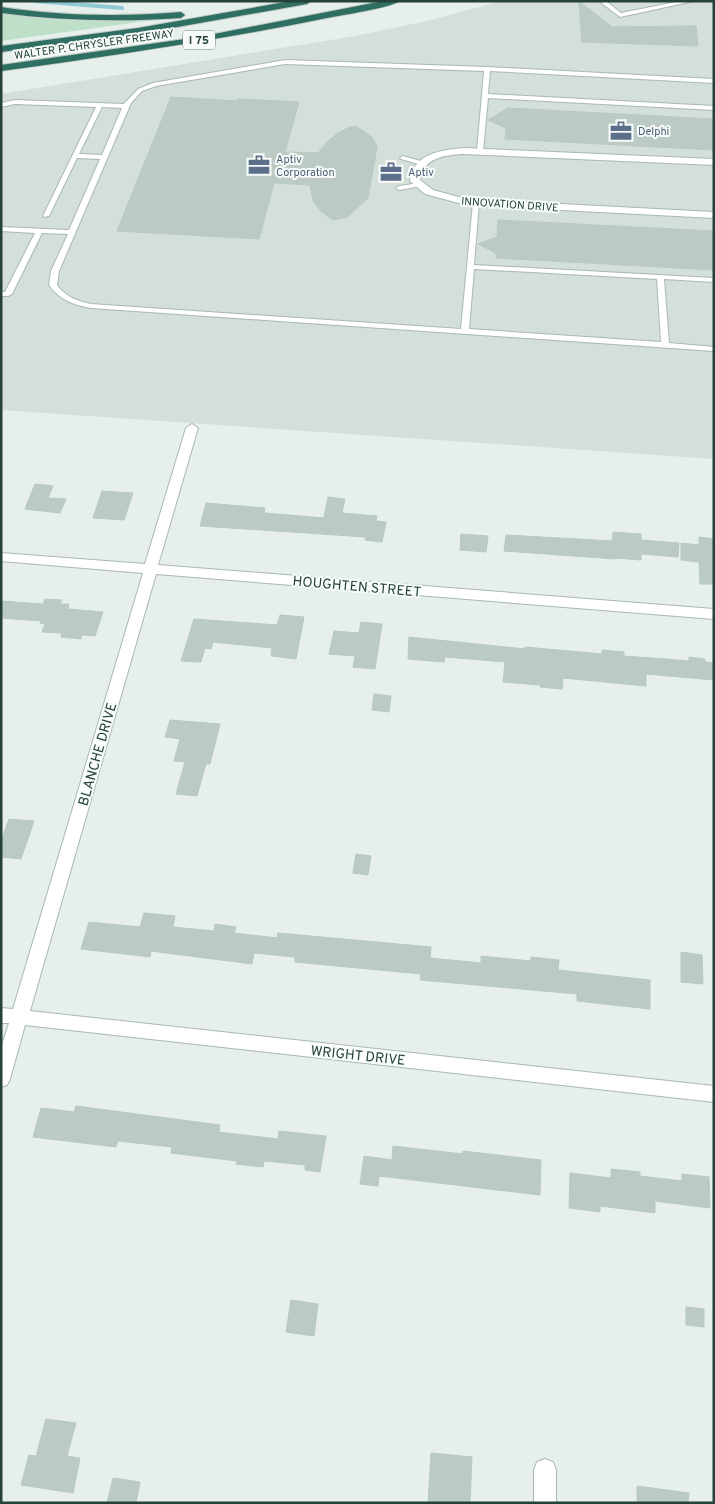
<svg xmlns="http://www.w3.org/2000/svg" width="715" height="1504" font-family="Overpass,sans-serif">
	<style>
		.built { fill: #d4dfda }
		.green { fill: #bfe0c8 }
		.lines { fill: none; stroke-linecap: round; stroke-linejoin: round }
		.stream { stroke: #8ec9d4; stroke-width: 4 }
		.building { fill: #bbcac4; stroke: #b8c9c2 }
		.lane-casing { stroke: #a8b8b2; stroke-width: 2 }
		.street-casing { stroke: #a8b8b2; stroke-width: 2 }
		.highway-casing { stroke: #c2cac8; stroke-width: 2 }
		.lane { fill: #fff; fill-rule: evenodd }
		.street { fill: #fff; fill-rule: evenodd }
		.highway { fill: #2f6f62; fill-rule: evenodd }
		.labels { text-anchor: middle; stroke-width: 4; stroke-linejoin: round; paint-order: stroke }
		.far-street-label { font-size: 11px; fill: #24423a; stroke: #f7fbf9 }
		.far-service-label { font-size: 11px; fill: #4e5e75; stroke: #f7fbf9; text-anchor: start }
		.shield { fill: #f7fbf9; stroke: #637a73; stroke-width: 1 }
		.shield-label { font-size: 12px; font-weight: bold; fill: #24423a }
		.street-label { font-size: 14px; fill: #24423a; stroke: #f7fbf9 }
	</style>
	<rect width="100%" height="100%" fill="#e6efeb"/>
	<path class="built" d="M502,1H714V459L1,410V94L355,36L427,21Z"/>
	<path class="green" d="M1,13C54,23 108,21 161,19L1,41Z"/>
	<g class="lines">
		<path class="stream" d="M35,1L122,8"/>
	</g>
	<path class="building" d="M579,1L612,27L696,26L698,46L582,42Z
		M171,97L237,101L238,99L299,102L285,152L318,153L328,141L338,133L350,127L355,126L360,129L372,137L377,147L368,198L347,217L333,220L321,211L313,201L310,185L274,183L259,239L117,231Z
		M508,108L714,119V150L505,139L506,128L488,120Z
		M498,220L714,231V270L496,258V253L478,244L497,237Z
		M35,484L53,486L48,498L66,499L60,513L25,509Z
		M102,491L133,493L124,520L93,518Z
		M328,497L345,499L342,513L377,516L376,521L386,522L382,542L365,540L366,537L200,526L206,503L265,508L264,513L324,518Z
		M613,532L641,534V540L679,543L678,557L641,554V560L615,558V559L504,551L506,535L612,541Z
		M461,534L488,536L486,552L460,550Z
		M699,537L714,539V584H700L699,562L681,560V543L699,545Z
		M45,599L62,600L60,604H69L68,609L103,612L95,636L82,635L81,639L61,637L62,633L42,632L45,624L40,623L41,621L1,618V601L43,604Z
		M280,615L304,617L296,659L271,656L272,648L213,642L211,649L205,648L201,662L181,661L194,619L277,625Z
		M361,622L382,624L375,669L353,667L355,656L329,654L334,631L359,633Z
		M409,637L525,649V647L602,654V650L624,652V656L666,659L689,661V657L705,659V662L714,663V680L646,674V686L563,678L562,689L540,687V685L503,682L505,662L445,657L444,662L408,659Z
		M374,694L391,696L389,712L372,710Z
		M170,720L220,724L210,764H206L197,796L176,794L185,762L174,761L180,739L165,737Z
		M9,819L34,821L21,859L1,857V841Z
		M356,854L371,856L368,875L353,873Z
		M144,913L175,916L173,927L214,931L215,924L236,927L234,933L277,938L278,933L431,947L430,958L481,963V956L531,961V957L559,960L558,970L650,980V1009L577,1001V994L420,980L421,974L295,962V957L254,953L252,964L151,951L150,957L81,949L89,922L140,927Z
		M681,952L702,955L703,984L681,982Z
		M76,1106L220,1125L219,1132L278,1139L279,1131L326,1136L320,1172L305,1170V1165L264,1161L263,1167L236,1164L237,1161L171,1153L172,1147L118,1141L116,1147L33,1137L41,1108L74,1112Z
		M393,1146L463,1154V1151L541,1160L540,1195L379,1176L378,1186L360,1184L364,1156L392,1160Z
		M611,1169L640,1172V1176L682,1181V1174L709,1177L710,1208L655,1201V1213L600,1206V1212L569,1208L570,1173L611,1178Z
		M291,1300L318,1304L314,1336L286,1332Z
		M686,1307L704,1309V1327L686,1325Z
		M46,1419L76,1423L67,1456L80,1458L73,1493L21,1485L29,1455L36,1456Z
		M431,1453L472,1457L470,1503H428Z
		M113,1478L140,1482L136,1503H107Z
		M637,1486L689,1493L688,1503H637Z"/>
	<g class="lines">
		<g class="lane-casing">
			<path id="lane" d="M599,1H606L621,13L681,1H694L620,17Z
				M285,60L487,67L714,79V83L490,71L488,94L714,106V110L488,98L483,151L480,153L477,151L484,71L285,64L156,86L142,91L131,103L59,271L57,285C66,297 77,301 91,304L461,329L473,203L476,201L479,203L474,265L714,278V282L664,279L669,343L714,347V351L91,308C73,305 60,300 49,285L51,271L68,234L42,233L12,294L8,296H1V292H5L35,233L1,231V227L69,230L100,159L77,158L49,216L44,217L43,216L96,107L15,104L1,107V103L15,100L124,104L138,89L153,83ZM102,107L122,108L102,155L79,154ZM474,269L657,279L661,342L469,329Z
				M403,156L424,162L425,163L422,165L401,159L400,158Z
				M419,183L421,184V186L399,190L396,188L399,186Z"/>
		</g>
		<g class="street-casing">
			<path id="street" d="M463,148L714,159V165L463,154C444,155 423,158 420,180L433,190L466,199L714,212V218L466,205L425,194L410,181C413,154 440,150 463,148Z
				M192,424L198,428L158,565L714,609V619L156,574L30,1011L714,1086V1102L25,1025L10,1079L7,1085L1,1087V1048L9,1023H1V1008L13,1009L143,573L1,561V553L145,564L186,428Z
				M545,1459L553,1462L556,1470V1503H534V1470L537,1462Z"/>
		</g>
		<g class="highway-casing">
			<path id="highway" d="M291,1H311L307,4L138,34L1,52V46L138,28Z
				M383,1H400C390,8 342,15 327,18C219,40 110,56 1,71V65L199,37Z
				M1,7C61,16 121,17 181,12L185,15L181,18C121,22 61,21 1,13Z"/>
		</g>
		<use href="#lane" class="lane"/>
		<use href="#street" class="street"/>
		<use href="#highway" class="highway"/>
	</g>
	<defs>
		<g id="office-bare" transform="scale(1.725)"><path d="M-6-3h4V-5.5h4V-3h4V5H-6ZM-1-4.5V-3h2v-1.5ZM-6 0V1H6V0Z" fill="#5c6f8a" stroke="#f7fbf9" stroke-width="2.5" paint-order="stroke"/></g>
	</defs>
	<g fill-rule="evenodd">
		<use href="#office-bare" x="621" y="131"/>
		<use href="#office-bare" x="259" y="165"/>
		<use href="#office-bare" x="391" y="172"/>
	</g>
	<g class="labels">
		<g class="far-street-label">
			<text transform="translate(94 44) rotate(-8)" y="4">WALTER P. CHRYSLER FREEWAY</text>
			<text transform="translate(510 204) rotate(4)" y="4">INNOVATION DRIVE</text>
		</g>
		<g class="far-service-label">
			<text x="638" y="135">Delphi</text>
			<text x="276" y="163">Aptiv<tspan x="276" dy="13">Corporation</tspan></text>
			<text x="408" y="176">Aptiv</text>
		</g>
		<rect class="shield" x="183" y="30.5" width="32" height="19" rx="4"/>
		<g class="shield-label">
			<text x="199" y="44">I 75</text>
		</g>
		<g class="street-label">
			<text transform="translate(357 586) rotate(5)" y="5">HOUGHTEN STREET</text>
			<text transform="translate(97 754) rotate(-74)" y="5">BLANCHE DRIVE</text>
			<text transform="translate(358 1055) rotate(6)" y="5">WRIGHT DRIVE</text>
		</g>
	</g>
	<rect width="715" height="1504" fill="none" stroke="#24423a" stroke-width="5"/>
</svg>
